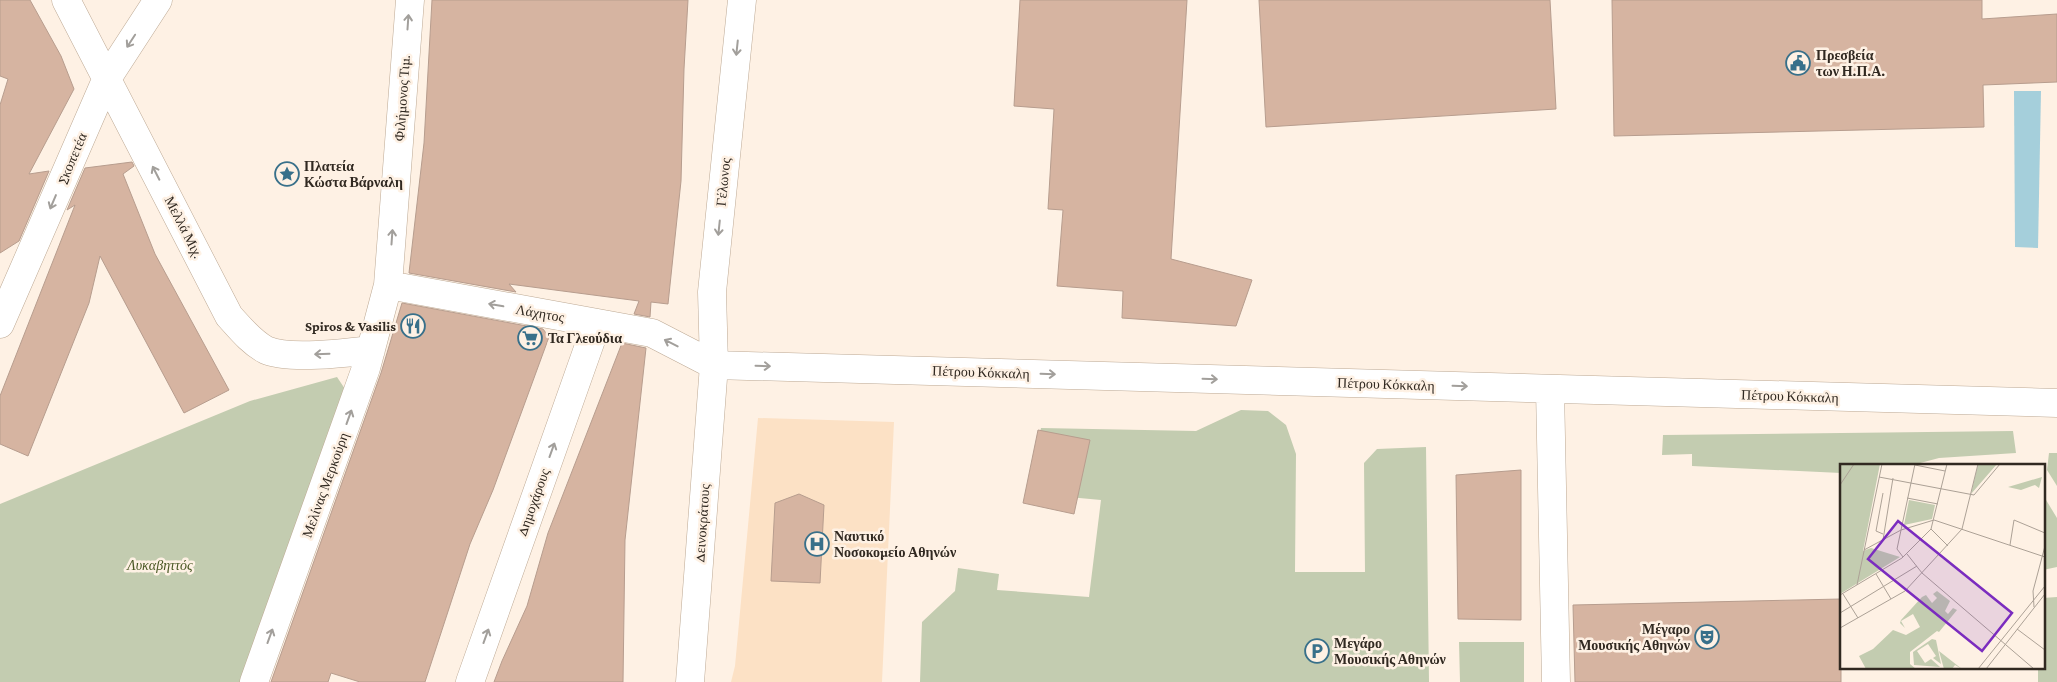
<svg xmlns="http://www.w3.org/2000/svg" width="2057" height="682" font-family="'Crimson Pro',serif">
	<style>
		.built { fill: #fce1c5 }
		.green { fill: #c3ccb0 }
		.water { fill: #a5cfdb }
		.building { fill: #d6b4a1; stroke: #b79d8e }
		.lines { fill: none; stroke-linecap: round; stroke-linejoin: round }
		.minor-casing { stroke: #bda994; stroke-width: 29 }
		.minor { stroke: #fff; stroke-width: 28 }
		.oneway { stroke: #a29f9b }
		.labels { text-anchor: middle; stroke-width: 5; stroke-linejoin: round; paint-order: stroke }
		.poi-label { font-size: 14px; font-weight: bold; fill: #312921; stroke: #fef1e4; text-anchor: start }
		.street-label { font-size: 14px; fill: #312921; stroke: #fef1e4 }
		.park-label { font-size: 14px; font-style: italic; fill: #485622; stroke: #fef1e4 }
		.inset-road { fill: none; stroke: #aca196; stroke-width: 1 }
		.view { fill: #7b2cbf; fill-opacity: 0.15; stroke: #7b2cbf; stroke-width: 2.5 }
		.inset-edge { fill: none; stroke: #312921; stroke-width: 2.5 }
	</style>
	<rect width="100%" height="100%" fill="#fef1e4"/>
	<path class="built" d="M758,418L894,422L882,682H731L735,666Z"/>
	<path class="green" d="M337,377L347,392L242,682H0V504L250,401Z
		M1241,410L1268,411L1286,425L1296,454L1295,572H1365L1364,463L1377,449L1426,447L1429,682H920L922,622L955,591L958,568L999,574L997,590L1089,597L1101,500L1025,493L1041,428L1196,431Z
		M2013,431L2016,453L1939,458L1909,466H1841V473L1692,466V454L1662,455L1663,435Z
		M2049,453H2057V486L2047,470Z
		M2043,495L2057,518V567L2043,570Z
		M2057,597V682H2038V668H2043V598Z
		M1459,642H1524V682H1460Z"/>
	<path class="water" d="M2014,91H2041L2038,248L2015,247Z"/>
	<path class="building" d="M0,0H30L61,56L74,89L29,174L49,171L19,241L0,253V105L8,79L0,76Z
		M432,0H688L684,69L681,181L668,304L651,302L650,317L634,314L639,301L509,284L516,292L409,273L424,143Z
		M1020,0H1187L1171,259L1252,280L1236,326L1122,318L1123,291L1057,286L1063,210L1048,209L1054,109L1014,106Z
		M1259,0H1550L1556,109L1266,127Z
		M1612,0H1982V19L2057,14V82L1983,85L1984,127L1614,136Z
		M132,162L134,166L123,174L155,254L229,390L184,413L100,256L89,303L28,456L0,444V396L75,205L67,210L85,168Z
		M402,303L543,329L549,337L493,490L470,544L425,682H360L331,673L328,682H271L381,373Z
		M622,343L646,348L625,540L623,682H494L502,661L527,606L548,533Z
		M1038,430L1090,440L1074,514L1023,503Z
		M1521,470V620L1458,619L1456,475Z
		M799,494L824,505L820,583L771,581L775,503Z
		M1841,599V682H1575L1573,605Z"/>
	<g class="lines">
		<g class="minor-casing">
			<path id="minor" d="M66,0L229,316C240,328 251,342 266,350C288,360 347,353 371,350
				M388,285L652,333L714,365L2057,403
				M0,324L106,80L158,0
				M1550,389L1556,682
				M254,682L366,368L388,285L410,0
				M470,682L597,323
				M690,682L714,365L712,292L742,0"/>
		</g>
		<use href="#minor" class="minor"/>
	</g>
	<defs><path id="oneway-shaft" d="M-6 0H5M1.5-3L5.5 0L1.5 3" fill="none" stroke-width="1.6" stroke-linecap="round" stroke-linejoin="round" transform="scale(1.25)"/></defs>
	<g class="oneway">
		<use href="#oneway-shaft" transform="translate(408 22) rotate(-86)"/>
		<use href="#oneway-shaft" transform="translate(131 41) rotate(123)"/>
		<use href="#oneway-shaft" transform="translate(737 48) rotate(96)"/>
		<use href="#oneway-shaft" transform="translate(156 173) rotate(-117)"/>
		<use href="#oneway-shaft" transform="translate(53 202) rotate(113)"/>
		<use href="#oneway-shaft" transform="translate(719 228) rotate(96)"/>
		<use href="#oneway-shaft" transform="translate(392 237) rotate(-86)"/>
		<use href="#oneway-shaft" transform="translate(496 305) rotate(-170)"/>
		<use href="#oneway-shaft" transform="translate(671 343) rotate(-153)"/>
		<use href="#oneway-shaft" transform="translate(322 354) rotate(178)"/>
		<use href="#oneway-shaft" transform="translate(763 366) rotate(2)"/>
		<use href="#oneway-shaft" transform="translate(1048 374) rotate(2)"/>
		<use href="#oneway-shaft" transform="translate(1210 379) rotate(2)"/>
		<use href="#oneway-shaft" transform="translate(1460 386) rotate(2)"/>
		<use href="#oneway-shaft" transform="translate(349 417) rotate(-70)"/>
		<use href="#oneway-shaft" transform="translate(552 450) rotate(-70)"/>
		<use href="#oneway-shaft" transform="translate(270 636) rotate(-70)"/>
		<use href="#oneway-shaft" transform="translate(486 636) rotate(-70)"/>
	</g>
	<defs>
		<g id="civic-ring" transform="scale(1.25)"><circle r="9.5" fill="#fef1e4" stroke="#38708a" stroke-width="1.5"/><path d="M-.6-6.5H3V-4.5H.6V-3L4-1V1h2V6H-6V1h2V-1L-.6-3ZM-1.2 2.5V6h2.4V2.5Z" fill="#38708a"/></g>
		<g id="sight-ring" transform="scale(1.25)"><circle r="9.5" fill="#fef1e4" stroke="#38708a" stroke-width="1.5"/><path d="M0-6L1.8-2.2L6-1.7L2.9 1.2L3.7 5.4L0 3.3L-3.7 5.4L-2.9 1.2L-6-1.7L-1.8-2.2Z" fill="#38708a"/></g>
		<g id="restaurant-ring" transform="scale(1.25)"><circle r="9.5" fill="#fef1e4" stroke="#38708a" stroke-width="1.5"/><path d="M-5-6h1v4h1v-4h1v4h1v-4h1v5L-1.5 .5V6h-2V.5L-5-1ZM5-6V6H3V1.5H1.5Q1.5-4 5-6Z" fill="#38708a"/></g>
		<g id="supermarket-ring" transform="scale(1.25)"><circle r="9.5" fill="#fef1e4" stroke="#38708a" stroke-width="1.5"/><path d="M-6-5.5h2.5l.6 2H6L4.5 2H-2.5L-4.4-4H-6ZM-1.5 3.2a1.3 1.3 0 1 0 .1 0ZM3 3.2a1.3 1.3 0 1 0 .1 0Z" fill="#38708a"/></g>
		<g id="hospital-ring" transform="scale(1.25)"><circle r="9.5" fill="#fef1e4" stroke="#38708a" stroke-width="1.5"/><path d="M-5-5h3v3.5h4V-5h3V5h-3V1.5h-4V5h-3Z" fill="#38708a"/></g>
		<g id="theatre-ring" transform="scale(1.25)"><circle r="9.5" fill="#fef1e4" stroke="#38708a" stroke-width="1.5"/><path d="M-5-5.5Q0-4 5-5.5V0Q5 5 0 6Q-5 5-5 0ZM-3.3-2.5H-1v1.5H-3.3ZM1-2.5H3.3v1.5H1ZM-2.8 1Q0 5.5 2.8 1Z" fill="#38708a"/></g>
		<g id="parking-ring" transform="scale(1.25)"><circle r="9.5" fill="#fef1e4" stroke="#38708a" stroke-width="1.5"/><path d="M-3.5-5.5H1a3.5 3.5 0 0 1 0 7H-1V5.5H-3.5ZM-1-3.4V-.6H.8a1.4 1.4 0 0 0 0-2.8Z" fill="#38708a"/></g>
	</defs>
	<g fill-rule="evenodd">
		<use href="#civic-ring" x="1798" y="63"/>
		<use href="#sight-ring" x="287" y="174"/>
		<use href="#restaurant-ring" x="413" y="326"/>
		<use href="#supermarket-ring" x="530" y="338"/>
		<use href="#hospital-ring" x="817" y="544"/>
		<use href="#theatre-ring" x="1707" y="637"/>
		<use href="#parking-ring" x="1317" y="651"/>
	</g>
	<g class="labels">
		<g class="poi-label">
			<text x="1816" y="60">Πρεσβεία<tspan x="1816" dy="16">των Η.Π.Α.</tspan></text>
			<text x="304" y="171">Πλατεία<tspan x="304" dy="16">Κώστα Βάρναλη</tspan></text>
			<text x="396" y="331" text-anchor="end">Spiros &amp; Vasilis</text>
			<text x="548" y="343">Τα Γλεούδια</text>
			<text x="834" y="541">Ναυτικό<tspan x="834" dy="16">Νοσοκομείο Αθηνών</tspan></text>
			<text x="1690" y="634" text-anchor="end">Μέγαρο<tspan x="1690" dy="16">Μουσικής Αθηνών</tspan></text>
			<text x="1334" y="648">Μεγάρο<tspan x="1334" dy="16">Μουσικής Αθηνών</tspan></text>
		</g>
		<g class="street-label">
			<text transform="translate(402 98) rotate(-86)" y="5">Φιλήμονος Τιμ.</text>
			<text transform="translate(72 158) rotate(-67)" y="5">Σκοπετέα</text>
			<text transform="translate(723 182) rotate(-84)" y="5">Γέλωνος</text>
			<text transform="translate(184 227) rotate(63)" y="5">Μελλά Μιχ.</text>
			<text transform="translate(540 313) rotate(10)" y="5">Λάχητος</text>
			<text transform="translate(981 372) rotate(2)" y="5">Πέτρου Κόκκαλη</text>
			<text transform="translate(1386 384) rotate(2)" y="5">Πέτρου Κόκκαλη</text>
			<text transform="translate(1790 396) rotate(2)" y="5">Πέτρου Κόκκαλη</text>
			<text transform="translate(325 485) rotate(-70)" y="5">Μελίνας Μερκούρη</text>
			<text transform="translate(533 502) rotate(-70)" y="5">Δημοχάρους</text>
			<text transform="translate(702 523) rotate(-86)" y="5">Δεινοκράτους</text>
		</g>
		<g class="park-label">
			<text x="160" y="570">Λυκαβηττός</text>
		</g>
	</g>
	<g transform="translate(1840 464)">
		<rect width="205" height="205" fill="#fef1e4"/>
		<path d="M0,0H40L23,87L31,84L60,93L0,130ZM138,0H157L131,30ZM202,13L199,24L195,21L181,26L168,23ZM69,36L95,41L92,55L64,61ZM97,127L110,137L105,147L108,150L113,144L117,146L99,168L97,167L70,188V200L76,205H26L19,192L33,185L53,166L66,171L80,163L73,150L61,157L65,164L60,159L61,156L82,133L86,131L92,139L97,134L93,130ZM92,175L96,176L101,200L93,194L96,192L88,180L77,187L85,199L91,195L100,203L74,201L73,188ZM99,187L122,205L115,201L112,205H104Z" fill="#c3ccb0"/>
		<path class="inset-road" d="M75,1L105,7M39,13L134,31L160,0M0,21L14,0M67,34L98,40M94,56L205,93M91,65L108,82M43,70L36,67L43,29M43,76L53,14M170,81L174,56L205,69M24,86L61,66L94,56M67,90L82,109L194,205M63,93L57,85L75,0M36,110L51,135M17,121L42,0M3,130L18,154M0,131L62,94L91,65L107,0M194,143L193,127L205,82M0,149L77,102M0,164L65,127L122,65L138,0M177,165L205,186M138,205L205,122M146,205L205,130"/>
		<path class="view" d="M58,57L172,149L142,187L28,95Z"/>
		<rect width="205" height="205" class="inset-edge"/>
	</g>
</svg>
